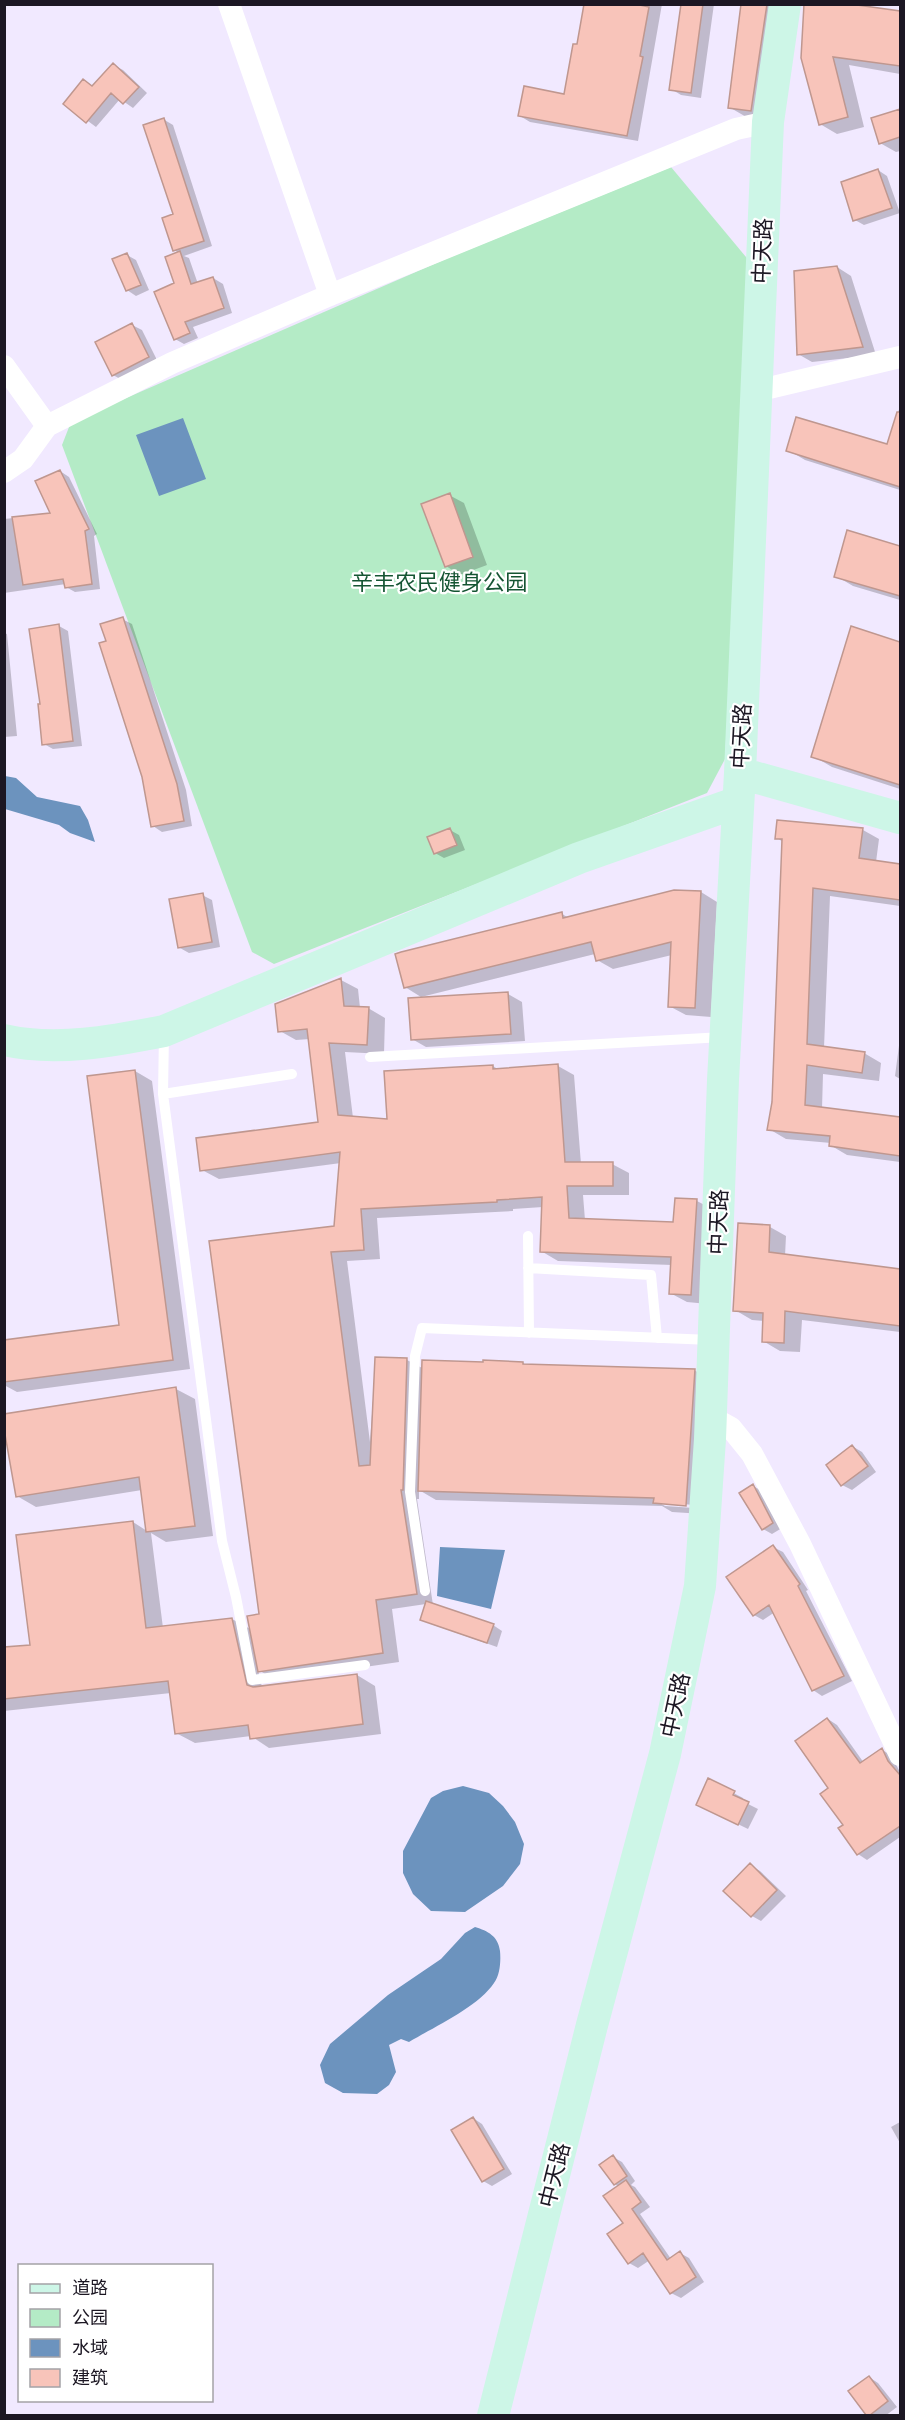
<svg xmlns="http://www.w3.org/2000/svg" width="905" height="2420" font-family="Jost,'Noto Sans SC',sans-serif">
	<style>
		.green { fill: #b4ebc6 }
		.water { fill: #6c93be }
		.shadow { fill: #0003; fill-rule: evenodd }
		.building { fill: #f8c4ba; stroke: #bf978f; stroke-width: 1.5 }
		.lines { fill: none; stroke-linecap: round; stroke-linejoin: round }
		.lane { stroke: #fff; stroke-width: 10 }
		.street { stroke: #fff; stroke-width: 22 }
		.secondary { stroke: #cdf6e7; stroke-width: 32 }
		.labels { text-anchor: middle; stroke-width: 4.5; stroke-linejoin: round; paint-order: stroke }
		.street-label { font-size: 22px; fill: #1c1723; stroke: #fff }
		.park-label { font-size: 22px; fill: #155533; stroke: #fff }
	</style>
	<rect width="100%" height="100%" fill="#f1e9ff"/>
	<path class="green" d="M671,167L751,263L725,759L707,793L274,964L252,952L62,445L71,422L448,258Z"/>
	<path class="water" d="M183,418L206,479L159,496L136,435Z
		M5,776L16,778L37,797L80,806L88,820L95,842L70,833L59,825L5,809Z
		M440,1547L505,1550L491,1609L437,1596Z
		M463,1786L489,1793L503,1806L515,1822L524,1844L520,1864L503,1886L465,1912L431,1911L413,1894L403,1873V1851L431,1798L443,1791Z
		M475,1927C488,1931 498,1936 500,1951C501,1961 500,1975 494,1983C478,2007 434,2027 409,2042L401,2039L389,2045L396,2072L389,2085L377,2094L343,2093L325,2083L320,2065L330,2044L388,1995L441,1959L465,1933Z"/>
	<path class="shadow" d="M585,4H662L638,141L530,122L520,116L565,96L578,46Z
		M682,4H714L701,98L681,95L671,89Z
		M742,4H786L770,121L748,118L729,107Z
		M805,4L852,6L900,12V74L849,65L864,127L837,134L820,124Z
		M113,65L123,70L147,93L133,108L120,99L96,127L65,104L84,81L94,87Z
		M900,111V151L896,152L880,143L873,119Z
		M163,119L173,125L212,246L184,256L189,258L198,284L213,278L223,284L232,313L193,327L198,338L184,344L175,339L179,253L174,250L175,215Z
		M878,170L887,176L900,213L864,225L855,220Z
		M127,255L136,260L149,290L136,296L127,290Z
		M837,267L851,276L876,355L812,362L798,354Z
		M132,325L142,330L156,358V363L122,380L113,375Z
		M900,406V490L805,460L788,450L888,446Z
		M60,471L69,477L97,534L94,536L100,589L75,592L66,587V584L4,593V519L52,514Z
		M449,495L464,503L487,565L460,575L446,566Z
		M848,532L900,548V600L853,586L836,576Z
		M122,619L132,624L186,790L192,826L162,832L153,826L143,777L108,642Z
		M59,626L68,631L82,746L53,749L44,744L41,705Z
		M852,628L900,644V789L832,767L813,756Z
		M4,633L7,634L17,736L4,737Z
		M778,822L863,830L879,839L876,862L900,865V906L830,896L824,1048L864,1053L881,1063L879,1081L823,1074L822,1109L900,1119V1162L847,1155L830,1145L831,1143L786,1139L769,1129L773,1102L783,842L777,838Z
		M450,830L459,835L465,850L444,858L435,853Z
		M674,891L701,892L717,902L711,1017L686,1015L669,1006L672,955L613,969L597,960L595,954L421,997L405,987L562,914L569,918Z
		M202,895L212,900L220,947L189,953L180,948Z
		M341,980L358,989L360,1008H368L385,1018L384,1054L345,1052L353,1118L388,1121L493,1066L499,1070L558,1066L574,1075L581,1164H612L629,1173V1195H583L585,1220L674,1224L697,1201L714,1210L708,1304L687,1302L670,1293L672,1265L558,1261L541,1251L543,1207L513,1209V1211L377,1218L380,1259L347,1261L370,1442L376,1358L407,1360L424,1369L523,1363L528,1366L694,1370L711,1380L703,1514L672,1512L662,1506L436,1500L419,1490V1499H417L433,1605L493,1625L502,1631L497,1647L431,1624L422,1619L426,1604L392,1609L399,1662L276,1680L258,1670L262,1687L357,1675L375,1686L381,1734L269,1748L251,1736L195,1743L176,1733L171,1693L4,1711V1649L31,1646L133,1522L147,1531L142,1490L36,1507L17,1496L176,1389L195,1399L213,1536L166,1542L151,1533L163,1628L232,1619L252,1630L260,1616L211,1243L336,1227L341,1163L219,1179L202,1170L319,1123L310,1039L296,1040L280,1031ZM658,1502L694,1505V1508L665,1506Z
		M508,994L522,1002L525,1041L426,1047L412,1039Z
		M900,1038V1079L895,1076Z
		M135,1071L152,1081L190,1369L17,1392L4,1385V1341L121,1326L88,1078Z
		M770,1227L786,1236L785,1256L900,1271V1332L802,1320L800,1352L780,1351L763,1341L764,1321L752,1320L735,1310Z
		M852,1446L862,1452L876,1472L852,1490L842,1485Z
		M753,1486L762,1491L782,1528L772,1534L763,1529Z
		M773,1547L783,1552L808,1590L806,1591L852,1681L822,1696L813,1690L775,1612L763,1620L754,1615Z
		M828,1719L837,1725L864,1763L882,1750L891,1755L900,1772V1837L867,1860L858,1854L831,1788Z
		M709,1780L743,1798L742,1801L758,1809L748,1829L707,1809Z
		M750,1865L760,1871L786,1896L761,1921L752,1916Z
		M473,2118L482,2124L512,2174L492,2186L483,2181Z
		M900,2122V2143L891,2127Z
		M613,2157L622,2162L635,2181L631,2185L635,2187L650,2207L640,2214L671,2259L680,2253L689,2258L704,2282L681,2298L671,2293L650,2260L638,2268L629,2263L619,2187L615,2184Z
		M869,2377L878,2383L897,2407L885,2416H868L850,2392Z"/>
	<path class="building" d="M584,4H635L649,7L640,56L643,57L627,136L518,116L524,86L564,94L573,44H577Z
		M681,4H703L691,93L669,90Z
		M741,4H767L751,111L728,108Z
		M804,4H850L900,11V66L833,57L848,117L819,125L801,58Z
		M113,63L139,87L123,104L111,93L86,123L63,104L83,79L92,86Z
		M900,109V137L879,144L871,118Z
		M164,118L204,241L173,251L162,218L173,214L143,125Z
		M878,169L892,208L853,221L841,182Z
		M180,251L191,284L213,277L224,308L185,322L190,333L174,340L154,292L174,283L165,257Z
		M127,253L141,285L126,291L112,259Z
		M837,266L863,347L797,355L794,271Z
		M132,323L149,357L112,376L95,342Z
		M897,412H900V487L786,451L796,417L887,444Z
		M60,470L89,529L85,531L92,584L65,588L63,579L23,585L12,517L50,513L35,481Z
		M450,493L473,557L445,567L421,504Z
		M847,530L900,546V596L834,577Z
		M123,617L177,784L184,821L151,827L142,777L99,643L106,641L100,624Z
		M59,624L73,741L42,745L38,704H40L29,629Z
		M851,626L900,642V785L811,757Z
		M777,820L863,828L859,858L900,864V900L813,888L807,1044L865,1052L862,1073L807,1065L805,1105L900,1117V1156L829,1146L830,1136L767,1130L772,1102L782,839H775Z
		M450,828L457,845L434,854L427,837Z
		M674,890L701,891L695,1008L668,1007L671,942L596,961L591,942L404,988L395,954L401,952L562,912L563,918Z
		M203,893L212,942L178,948L169,899Z
		M341,978L344,1006L369,1007L367,1045L329,1043L338,1115L387,1119L384,1071L493,1065V1069L558,1064L565,1162H613V1186H567L569,1218L673,1222L675,1198L697,1199L691,1295L669,1294L671,1257L540,1252L542,1197L497,1200V1202L361,1209L364,1250L331,1252L359,1466L370,1465L375,1357L407,1358L403,1490H401L417,1594L376,1600L383,1653L258,1672L247,1616L259,1614L209,1241L334,1226L340,1152L200,1171L196,1138L318,1122L307,1029L278,1032L275,1004Z
		M508,992L511,1034L411,1040L408,998Z
		M135,1070L173,1360L4,1382V1340L119,1325L87,1076Z
		M738,1223L770,1225L769,1252L900,1269V1326L785,1311L784,1343L762,1342L763,1313L733,1311Z
		M422,1360L483,1362V1360L523,1362V1364L695,1369L686,1506L653,1503L654,1498L418,1491Z
		M176,1387L195,1526L146,1532L139,1477L16,1497L4,1429V1414Z
		M852,1445L868,1466L841,1486L826,1465Z
		M753,1484L773,1523L762,1530L739,1493Z
		M133,1521L146,1628L232,1618L247,1685L253,1687L357,1674L363,1724L250,1739L248,1725L175,1734L168,1681L4,1699V1647L30,1645L16,1535Z
		M773,1545L800,1584L798,1586L844,1676L812,1691L769,1605L753,1616L726,1577Z
		M426,1601L494,1624L487,1643L420,1620Z
		M827,1718L860,1763L882,1748L888,1761L900,1775V1826L857,1855L838,1828L843,1825L820,1794L828,1788L795,1741Z
		M708,1778L735,1791L733,1795L749,1802L738,1825L696,1805Z
		M750,1863L777,1890L751,1917L723,1891Z
		M473,2117L504,2169L482,2182L451,2130Z
		M613,2155L627,2176L614,2185L599,2165Z
		M626,2180L641,2202L632,2209L667,2260L680,2251L696,2277L670,2294L643,2253L628,2264L607,2234L623,2223L603,2196Z
		M869,2376L888,2401L870,2415H866L848,2391Z"/>
	<g class="lines">
		<path class="lane" d="M164,1033L163,1094L222,1541L236,1597L252,1680L365,1665
			M370,1057L723,1037
			M163,1094L292,1074
			M528,1236L529,1333
			M528,1268L651,1275L657,1338
			M425,1591L410,1492L415,1356L422,1328L711,1340"/>
		<path class="street" d="M229,4L330,295
			M4,366L47,426
			M756,391L900,357
			M4,472L23,459L47,426L172,363L330,295L736,129L768,122
			M711,1417L731,1428L752,1454L800,1544L900,1755"/>
		<path class="secondary" d="M740,773L900,818
			M4,1040C56,1052 113,1041 164,1031L579,858L738,802
			M493,2416L592,2025L665,1754L700,1586L710,1439L723,1080L740,773L768,122L785,4"/>
	</g>
	<g class="labels">
		<g class="street-label">
			<text transform="translate(762 251) rotate(-88)" y="8">中天路</text>
			<text transform="translate(741 736) rotate(-87)" y="8">中天路</text>
			<text transform="translate(718 1222) rotate(-88)" y="8">中天路</text>
			<text transform="translate(675 1705) rotate(-78)" y="8">中天路</text>
			<text transform="translate(554 2175) rotate(-76)" y="8">中天路</text>
		</g>
		<g class="park-label">
			<text x="439" y="590">辛丰农民健身公园</text>
		</g>
	</g>
	<rect width="905" height="2420" fill="none" stroke="#1c1723" stroke-width="12"/>
	<rect x="18" y="2264" width="195" height="138" fill="#ffffff" stroke="#a4a2a7" stroke-width="1.5"/>
	<rect x="30" y="2284" width="30" height="9" fill="#cdf6e7" stroke="#a4a2a7" stroke-width="1.5"/>
	<text x="72" y="2294" font-size="18" fill="#1c1723">道路</text>
	<rect x="30" y="2309" width="30" height="18" fill="#b4ebc6" stroke="#a4a2a7" stroke-width="1.5"/>
	<text x="72" y="2324" font-size="18" fill="#1c1723">公园</text>
	<rect x="30" y="2339" width="30" height="18" fill="#6c93be" stroke="#a4a2a7" stroke-width="1.5"/>
	<text x="72" y="2354" font-size="18" fill="#1c1723">水域</text>
	<rect x="30" y="2369" width="30" height="18" fill="#f8c4ba" stroke="#a4a2a7" stroke-width="1.5"/>
	<text x="72" y="2384" font-size="18" fill="#1c1723">建筑</text>
</svg>
